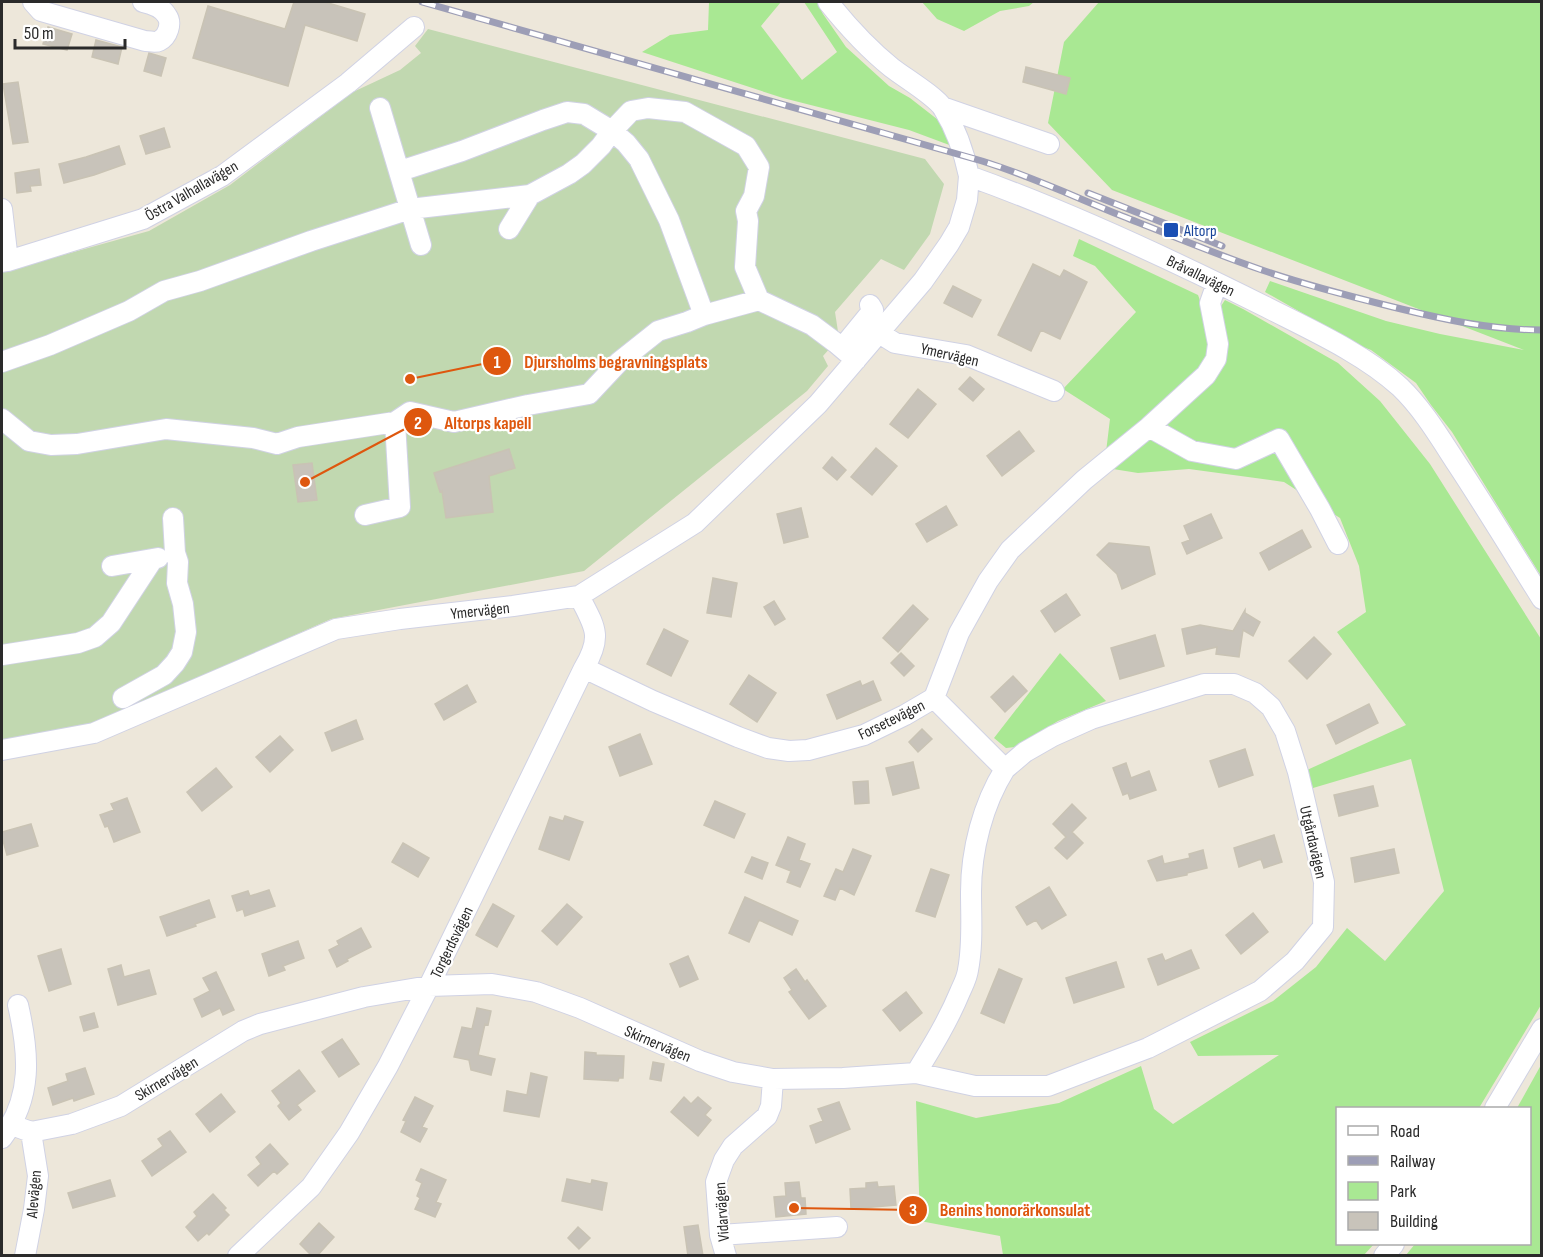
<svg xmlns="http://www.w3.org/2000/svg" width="1543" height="1257" font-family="'Sofia Sans Condensed',sans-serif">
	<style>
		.green { fill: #a9e893 }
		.cemetery { fill: #c1d8b0 }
		.building { fill: #c8c3ba; stroke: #c9c3b4; stroke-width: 1.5 }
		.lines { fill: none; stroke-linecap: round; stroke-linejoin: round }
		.minor-casing { stroke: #d0d2e4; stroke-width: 22 }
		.minor { stroke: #fff; stroke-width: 20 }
		.rail-casing { stroke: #9d9eb6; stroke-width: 7 }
		.rail { stroke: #fff; stroke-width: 4.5; stroke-dasharray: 14; stroke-linecap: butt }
		.transit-dot { fill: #1a4fb4; stroke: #fff; stroke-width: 2 }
		.labels { text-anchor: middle; stroke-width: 4.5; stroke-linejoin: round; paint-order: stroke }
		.street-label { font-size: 16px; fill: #2a2a2a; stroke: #fff }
		.transit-label { font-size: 16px; fill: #164399; stroke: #fff; text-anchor: start }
		.leader { fill: none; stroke: #de570e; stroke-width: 2 }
		.callout-dot { fill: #de570e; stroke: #fff; stroke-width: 2 }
		.mark-label { font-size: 18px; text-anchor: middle; font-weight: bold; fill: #fff }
		.callout-label { font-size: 18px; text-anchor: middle; font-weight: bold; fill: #de570e; stroke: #fff; stroke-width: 4.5; stroke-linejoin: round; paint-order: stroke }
	</style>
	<rect width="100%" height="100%" fill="#ede7da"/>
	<path class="green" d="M709,2H781L761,26L802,80L837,52L804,2H817L823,14L846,47L889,86L910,98L942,123L952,146L909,130L783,98L642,52L670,35L708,30Z
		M922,2H1034L1029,6L1000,11L964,31L937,19Z
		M1099,2H1541V576L1452,432L1431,405L1416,383L1371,350L1358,345L1265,292L1270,281L1386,321L1440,334L1524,350L1112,190L1048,123L1064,42Z
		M1079,239L1198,295L1210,328L1206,363L1176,395L1106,452L1110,419L1063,389L1136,312L1095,266L1073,256Z
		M1225,300L1243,309L1338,363L1380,401L1430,464L1541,639V1005L1479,1108H1338V1244H1374L1364,1255H1003L1000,1236L920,1221L916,1101L976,1118L1059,1103L1141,1066L1154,1109L1173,1124L1279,1055L1198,1056L1190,1042L1273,1001L1316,967L1347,928L1385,961L1444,891L1411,759L1313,788L1307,770L1406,725L1337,632L1366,612L1359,566L1340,518L1284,482L1189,469L1138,473L1113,469L1223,366L1227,342L1219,318L1221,306Z
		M1060,653L1106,701L1058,721L1015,747L1006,748L994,738Z
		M1541,1065V1255H1406L1415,1244H1530V1108H1517Z"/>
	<path class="cemetery" d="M428,29L925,159L944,184L930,234L904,270L881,259L835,312L839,338L823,356L828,366L807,391L584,571L331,619L102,721L2,742V272L149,231L230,185L353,92L400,70L421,53L415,46Z"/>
	<path class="building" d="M294,2H325L365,14L357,41L305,25L288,86L193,58L208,6L285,29Z
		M48,27L72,34L67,50L43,44Z
		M96,40L122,47L118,64L92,57Z
		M149,53L166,58L161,76L144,71Z
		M1026,67L1070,78L1066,94L1023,82Z
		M18,82L28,142L13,144L3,84Z
		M164,128L170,147L146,154L140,136Z
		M119,146L125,164L94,175L64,183L59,164L86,157Z
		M39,169L41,185L30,186L31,191L17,193L15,173Z
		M1033,264L1060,277L1064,270L1087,282L1060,339L1041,330L1031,351L998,335Z
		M953,286L981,300L972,317L944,303Z
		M970,377L984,389L973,401L959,389Z
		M918,389L936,404L908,438L890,424Z
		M1019,431L1034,451L1002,476L987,456Z
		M876,448L897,466L872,495L851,477Z
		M509,449L515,468L489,476L493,512L446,518L442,491L440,492L434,473Z
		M832,457L846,470L837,480L823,468Z
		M312,463L317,500L298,502L293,465Z
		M946,506L957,525L927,542L916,524Z
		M801,508L808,537L784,543L777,514Z
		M1211,514L1222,538L1187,554L1182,543L1190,540L1184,526Z
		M1302,530L1311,547L1269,570L1260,553Z
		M1109,543L1149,547L1155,574L1122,589L1117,574L1097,555Z
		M713,578L737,583L731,617L707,613Z
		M1066,594L1080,615L1055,632L1041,611Z
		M774,601L785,619L775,625L764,607Z
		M913,605L928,619L898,652L883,638Z
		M1245,610V613L1260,622L1253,636L1243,630L1239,657L1216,654L1217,647L1187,654L1182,629L1200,625L1233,631Z
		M664,629L688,641L671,676L647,664Z
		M1155,635L1164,666L1120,679L1111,648Z
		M1314,637L1331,654L1307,679L1289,661Z
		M901,653L914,666L904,676L891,663Z
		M749,675L776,693L757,722L730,704Z
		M1013,676L1027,691L1005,712L991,697Z
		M860,681L862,686L873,681L881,700L837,719L827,695Z
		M467,685L476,702L444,720L435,704Z
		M1369,704L1378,723L1336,744L1327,725Z
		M356,720L363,739L332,751L325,733Z
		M922,729L932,739L918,752L909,742Z
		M640,734L652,764L620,776L609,747Z
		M280,736L293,750L270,772L256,757Z
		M1245,749L1253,775L1219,787L1210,761Z
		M913,762L919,788L893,795L886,768Z
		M1126,763L1131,778L1149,771L1156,790L1130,799L1128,793L1123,795L1113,768Z
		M216,768L232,787L202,811L187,792Z
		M868,781L869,803L855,804L853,782Z
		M1373,786L1378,806L1339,816L1334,795Z
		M127,798L140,832L114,842L108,826L105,827L100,815L114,810L111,804Z
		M715,801L745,814L734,838L704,825Z
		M1072,804L1086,818L1072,832L1083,843L1067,859L1055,848L1066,837L1053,824Z
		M565,816L583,822L569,860L539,849L550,817L563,821Z
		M31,824L38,846L7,855L2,837V832Z
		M1274,835L1282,862L1264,868L1261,859L1239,867L1234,848Z
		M788,837L805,844L799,860L810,864L800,887L787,882L791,871L776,865Z
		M403,843L429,858L418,877L392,862Z
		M853,849L871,856L854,895L840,888L835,900L824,896L836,869L843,872Z
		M1394,849L1399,873L1355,882L1351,858Z
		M1203,850L1207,868L1187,873V875L1157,881L1148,861L1162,856L1164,864L1190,858L1189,854Z
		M752,857L768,863L762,879L745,872Z
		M931,869L949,875L935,917L916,911Z
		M1049,887L1066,915L1042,929L1036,920L1027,925L1016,907Z
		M269,890L275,906L245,916L243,909L237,911L232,896L248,891L250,896Z
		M745,897L798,921L792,935L759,920L749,942L729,933Z
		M209,900L215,917L195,924L196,926L167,936L160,917Z
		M493,904L514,916L497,947L476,935Z
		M567,904L582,917L557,945L542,931Z
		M1253,913L1268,932L1241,954L1226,935Z
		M361,928L371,947L347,959L348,961L337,967L329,950L339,945L337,941Z
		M298,941L304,958L283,966L285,970L269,976L262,954Z
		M61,949L71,984L49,991L38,956Z
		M1191,950L1199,968L1158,985L1148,959L1162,954L1165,961Z
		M688,956L698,979L680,987L670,964Z
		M1116,962L1124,987L1074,1003L1066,978Z
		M121,965L124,977L149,970L156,994L118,1005L108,969Z
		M796,969L805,982L807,980L826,1006L809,1019L789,992L792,990L784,978Z
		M999,969L1022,979L1004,1023L981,1013Z
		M216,972L234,1010L223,1015L220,1008L202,1017L194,999L210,991L203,978Z
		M906,992L922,1013L900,1031L883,1010Z
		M477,1008L491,1011L488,1025L485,1024L478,1055L495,1059L491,1075L471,1070L469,1060L454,1057L462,1027L472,1029Z
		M94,1013L98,1027L84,1031L80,1017Z
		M342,1039L359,1064L339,1077L322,1052Z
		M585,1052L596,1053V1055L624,1056L623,1078H619L618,1081L584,1079Z
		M653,1062L664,1064L661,1081L650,1079Z
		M85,1068L94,1094L74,1101L73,1098L53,1105L48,1088L68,1081L66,1074Z
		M299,1070L315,1091L297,1105L301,1110L289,1120L278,1106L281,1103L272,1091Z
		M531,1073L547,1077L539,1117L504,1111L507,1091L527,1095Z
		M221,1094L235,1112L210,1132L196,1114Z
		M415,1097L433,1106L422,1127L427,1129L420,1142L401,1132L406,1121L403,1120Z
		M684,1097L691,1104L698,1097L711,1108L705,1115L711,1120L698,1136L671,1112Z
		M839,1102L850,1129L816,1143L810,1126L823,1121L818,1109Z
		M170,1131L186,1152L152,1176L142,1161L163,1146L158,1139Z
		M270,1144L288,1164L277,1174L274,1171L258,1186L248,1175L261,1164L256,1157Z
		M421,1169L446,1180L436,1202L441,1204L435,1217L415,1209L420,1198L417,1196L422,1183L416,1180Z
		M567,1179L591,1184L592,1180L607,1183L602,1210L562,1201Z
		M110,1180L115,1196L73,1208L68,1193Z
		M799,1182L801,1198H805L806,1214L776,1217L774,1197L786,1196L785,1183Z
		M877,1182L878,1187L894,1186L896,1205L851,1209L850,1189L866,1188V1183Z
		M213,1194L226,1208L224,1210L229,1215L209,1235L207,1233L198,1241L186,1227L197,1216L194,1212Z
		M319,1223L334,1237L317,1256H312L300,1244Z
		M698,1225L703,1256H688L684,1227Z
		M578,1227L590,1238L579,1249L568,1238Z"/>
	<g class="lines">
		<g class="minor-casing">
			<path id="minor" d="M33,2L41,11L145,41C150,41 155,43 159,41C168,37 172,23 167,16C162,7 152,4 143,2
				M828,2C848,27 867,48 892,68C905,78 935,96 943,108C956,129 964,152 969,176C1070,212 1168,258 1264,306C1309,329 1363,353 1400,387C1423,409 1440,438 1457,464C1486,508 1514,554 1542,599
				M942,107L1049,144
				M380,108L421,245
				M400,171L462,151L543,120L567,112L584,114L612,131L626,143L639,159L669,220L704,315
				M2,209L8,261
				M509,229L530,195
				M2,262L8,261L143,219L222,176L348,83L414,27
				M1217,283L1210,303L1218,344L1216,359L1206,375L1149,427L1192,451L1236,459L1279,439L1320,509L1338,544
				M879,333L895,343L966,355L1054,391
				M842,348L873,310L870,305
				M2,362L50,345L129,311L164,291L200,281L311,241L410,209L530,195L569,174L583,164L601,146L612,131L631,111L648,108L685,112L746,146L759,167L754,196L746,211L748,221L745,267L759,300
				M2,419L29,441L51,445L77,444L166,429L253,438L277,444L298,437L395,422L410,412L454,422L528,405L589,394L619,362L658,331L687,322L704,315L759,300L812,325L836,343L856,360
				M365,515L400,507L395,422
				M112,566L158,558
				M2,655L78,643L95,637L111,623L153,559
				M584,668L653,701L738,737L768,748L789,751L808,750L864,735L905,715L934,698L959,633L988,581L1010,550L1084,480L1149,427
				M123,698L164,675L175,663L182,652L186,632L183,604L177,583L178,562L175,553L173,518
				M2,750L94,733L336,629L400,619L513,606L579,596L695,523L818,404L923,281L949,244L959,227L967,200L969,176
				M916,1073L975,1086H1048L1148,1048L1260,991L1295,961L1323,927L1324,882L1298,772L1285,731L1271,707L1255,693L1234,684H1204L1091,719L1053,736L1025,752L1005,769
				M1495,1108L1542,1029
				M12,1125L31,1132L72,1124L121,1106L243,1031L260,1024L364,997L429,986L492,984L536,992L580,1008L700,1061L733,1072L773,1079L843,1078L916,1073C932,1047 948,1021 960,992C963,985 967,978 968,970C973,944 971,918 971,892C971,850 983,804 1005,769L934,698
				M2,1138C33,1097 29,1053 18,1005
				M720,1235L837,1227
				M25,1256L34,1209L38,1176L31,1132
				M238,1256L311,1187L349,1133L388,1066L429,986L584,668C603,636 595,627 579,596
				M726,1256L720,1235L716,1182L724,1160L733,1146L767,1116L771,1106L773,1079
				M1384,1256L1394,1244"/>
		</g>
		<use href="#minor" class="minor"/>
		<g class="rail-casing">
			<path id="rail" d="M422,2L982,161C1030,176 1075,197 1122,216C1168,234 1215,254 1262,270C1305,285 1349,296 1393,307C1442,319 1491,330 1542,330
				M1088,193L1222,246"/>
		</g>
		<use href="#rail" class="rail"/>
	</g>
	<rect class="transit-dot" x="1163" y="222" width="16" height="16" rx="3"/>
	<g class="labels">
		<g class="street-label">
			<text transform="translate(191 190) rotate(-30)" y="6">Östra Valhallavägen</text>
			<text transform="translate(1201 275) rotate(26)" y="6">Bråvallavägen</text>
			<text transform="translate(950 354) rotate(13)" y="6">Ymervägen</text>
			<text transform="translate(480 610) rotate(-6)" y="6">Ymervägen</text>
			<text transform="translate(891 719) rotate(-26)" y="6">Forsetevägen</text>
			<text transform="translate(1314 842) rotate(77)" y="6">Utgårdavägen</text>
			<text transform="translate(451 942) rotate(-64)" y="6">Torgerdsvägen</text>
			<text transform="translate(658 1043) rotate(23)" y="6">Skirnervägen</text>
			<text transform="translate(166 1078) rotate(-31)" y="6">Skirnervägen</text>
			<text transform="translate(33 1194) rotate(-85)" y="6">Alevägen</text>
			<text transform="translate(721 1212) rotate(-94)" y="6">Vidarvägen</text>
		</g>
		<g class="transit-label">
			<text x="1184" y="236">Altorp</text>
		</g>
	</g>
	<path class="leader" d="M410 379L497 361M305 482L418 422M794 1208L913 1210"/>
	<g class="callout-dot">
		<circle cx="410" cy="379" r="6"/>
		<circle cx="305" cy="482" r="6"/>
		<circle cx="794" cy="1208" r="6"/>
		<circle cx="497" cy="361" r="15"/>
		<circle cx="418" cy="422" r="15"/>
		<circle cx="913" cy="1210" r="15"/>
	</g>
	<g class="mark-label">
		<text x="497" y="368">1</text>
		<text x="418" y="429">2</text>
		<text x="913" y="1216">3</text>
	</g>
	<g class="callout-label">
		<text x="616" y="368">Djursholms begravningsplats</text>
		<text x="488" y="429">Altorps kapell</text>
		<text x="1015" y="1216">Benins honorärkonsulat</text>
	</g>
	<rect width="1543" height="1257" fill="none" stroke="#2a2a2a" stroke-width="6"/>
	<rect x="1336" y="1107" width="195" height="138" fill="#ffffff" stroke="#aaaaaa" stroke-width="1.5"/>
	<rect x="1348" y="1126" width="30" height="9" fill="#ffffff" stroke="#aaaaaa" stroke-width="1.5"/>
	<text x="1390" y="1137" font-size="18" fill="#2a2a2a">Road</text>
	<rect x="1348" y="1156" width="30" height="9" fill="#9d9eb6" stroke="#aaaaaa" stroke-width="1.5"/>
	<text x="1390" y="1167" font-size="18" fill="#2a2a2a">Railway</text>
	<rect x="1348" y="1182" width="30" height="18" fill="#a9e893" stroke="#aaaaaa" stroke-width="1.5"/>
	<text x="1390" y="1197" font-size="18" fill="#2a2a2a">Park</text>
	<rect x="1348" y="1212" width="30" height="18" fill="#c8c3ba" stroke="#aaaaaa" stroke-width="1.5"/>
	<text x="1390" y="1227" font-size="18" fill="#2a2a2a">Building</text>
	<path d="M15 39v9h110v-9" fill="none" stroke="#2a2a2a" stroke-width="3"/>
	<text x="24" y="39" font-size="18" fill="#2a2a2a" stroke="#ffffff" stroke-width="4.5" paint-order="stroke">50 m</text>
</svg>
